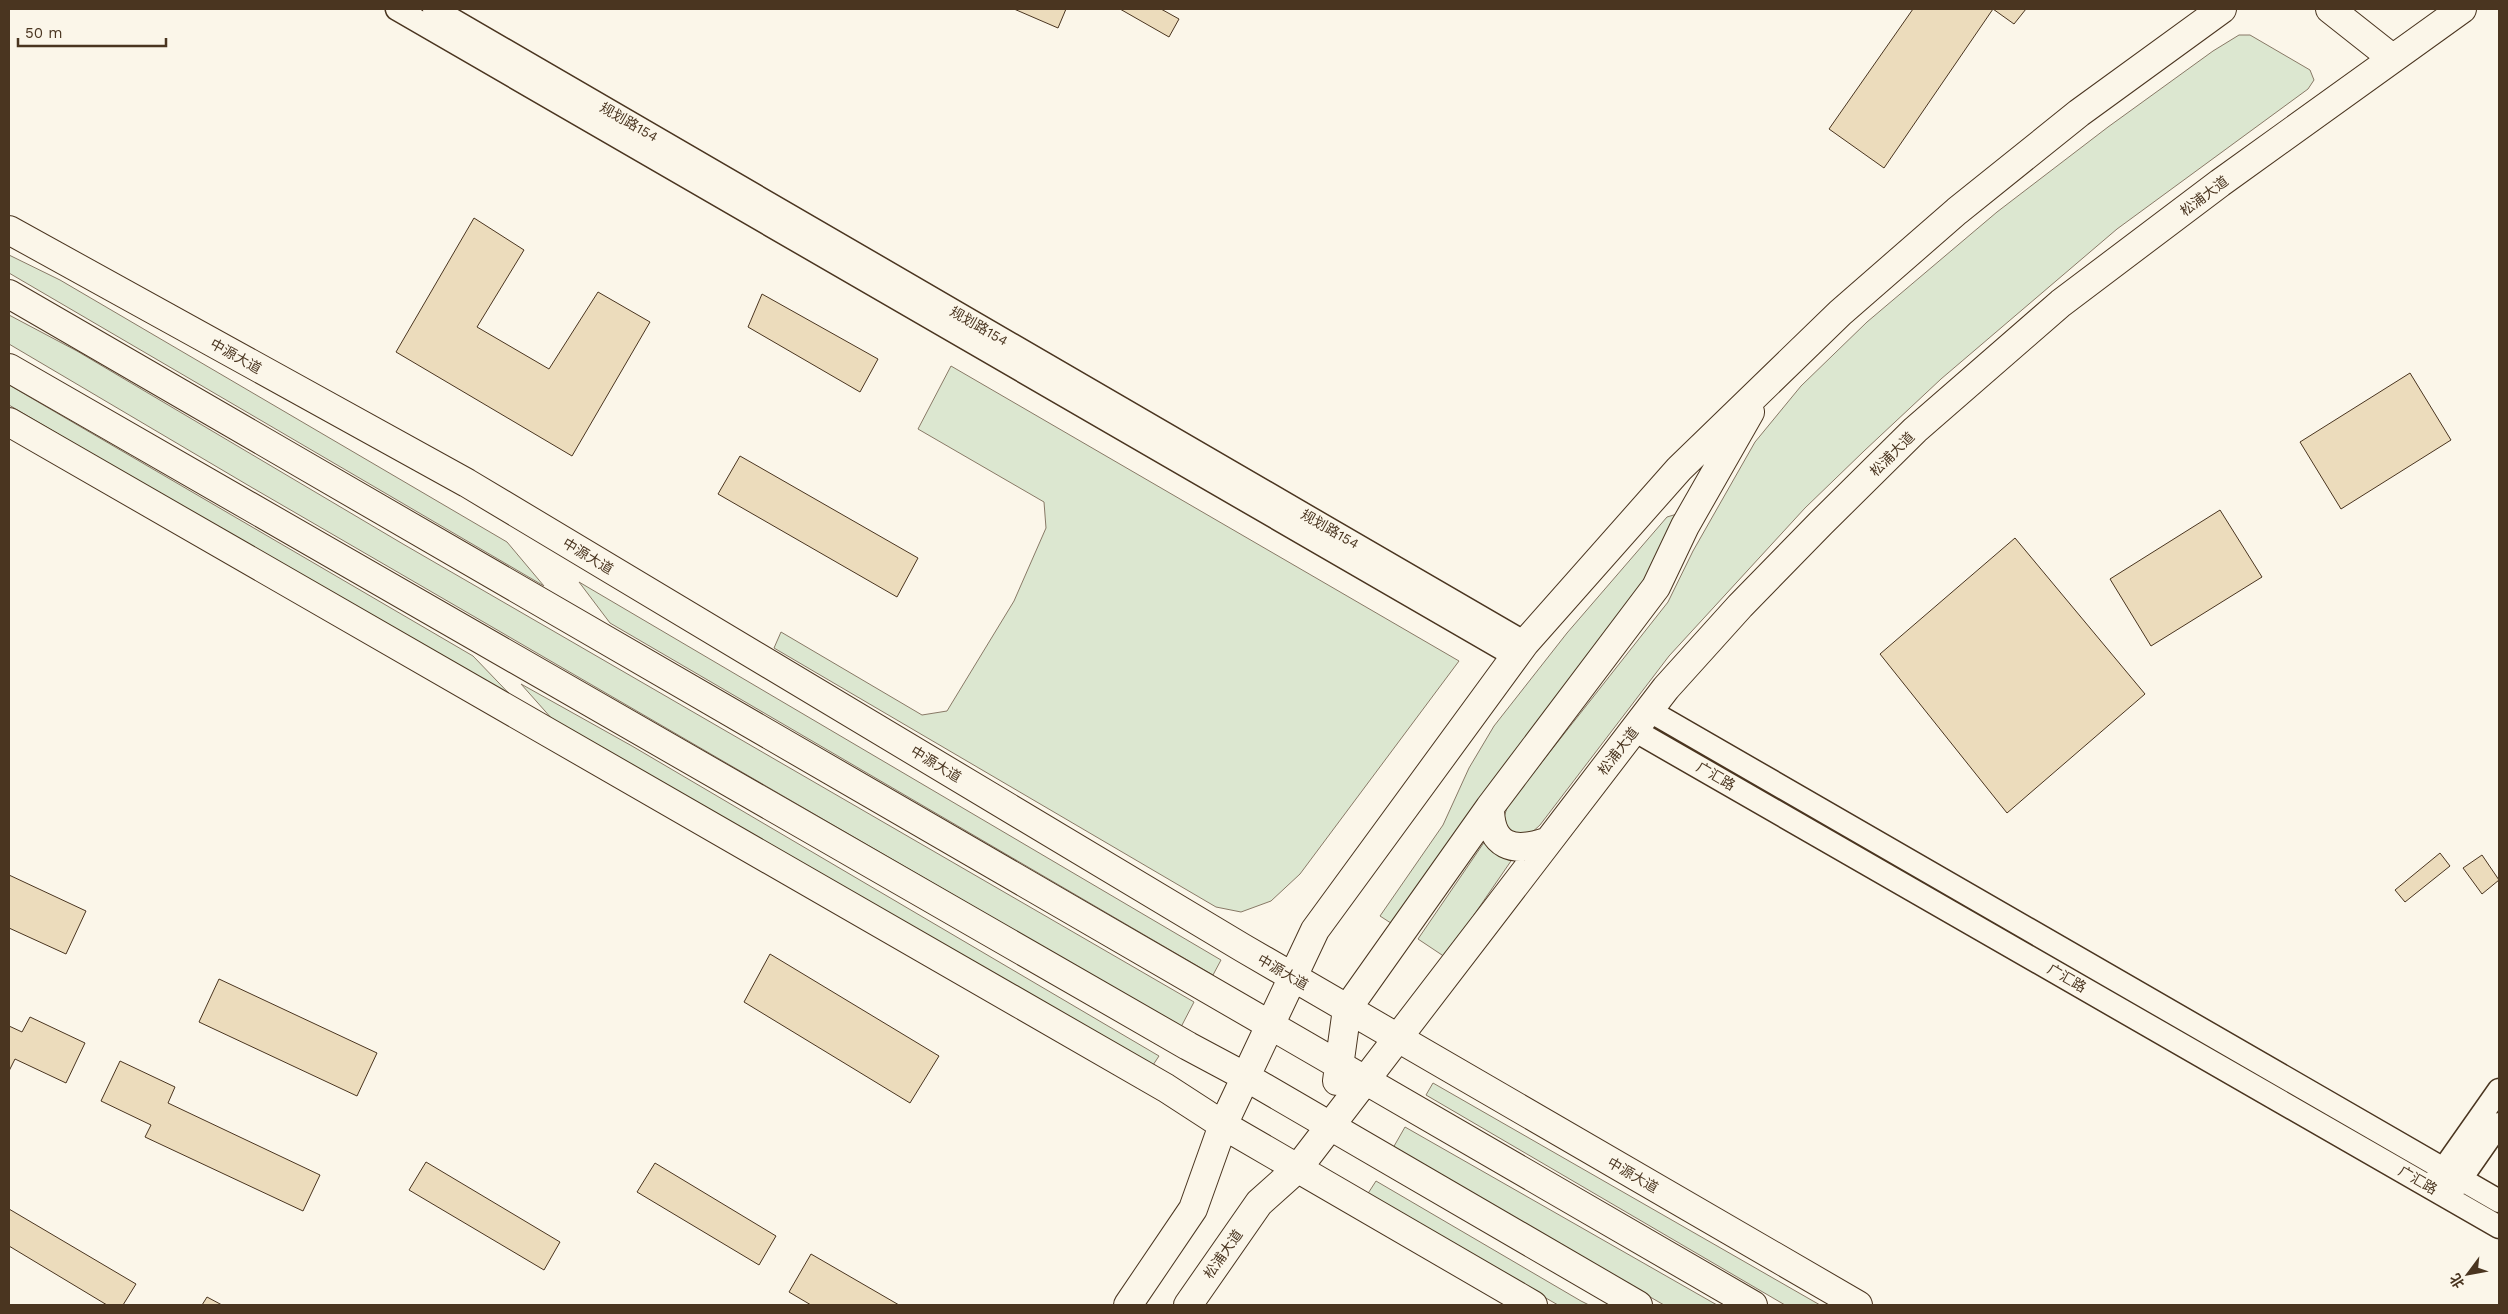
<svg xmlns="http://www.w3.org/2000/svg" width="2508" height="1314" font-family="'Work Sans','Noto Sans SC',sans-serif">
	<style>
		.green { fill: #dce7d0; stroke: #887966 }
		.building { fill: #ecdcbc; stroke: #4a3520 }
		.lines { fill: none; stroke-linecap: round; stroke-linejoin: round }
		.tertiary-casing { stroke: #4a3520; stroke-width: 25 }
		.trunk-casing { stroke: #4a3520; stroke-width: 30 }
		.tertiary { stroke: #fbf6e9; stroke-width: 22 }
		.trunk { stroke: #fbf6e9; stroke-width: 28 }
		.labels { text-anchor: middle; stroke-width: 4; stroke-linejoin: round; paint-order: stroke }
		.street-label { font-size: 14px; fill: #4a3520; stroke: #fbf6e9 }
	</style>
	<rect width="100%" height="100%" fill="#fbf6e9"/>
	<path class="green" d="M2239,35H2250L2310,70L2314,80L2308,89L2117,229L1941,379L1864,451L1805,508L1669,656L1540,825L1528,836C1515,836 1508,832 1503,820L1508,805L1668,602L1693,551L1755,442L1801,386L1867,322L1997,212L2108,127L2213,51Z
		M9,255L60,280L507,542L544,586L9,273Z
		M9,315L77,351L403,544L1194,1002L1181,1027L251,487L9,344Z
		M951,366L1459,661L1300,874L1271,901L1241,912L1216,907L774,648L781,632L922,715L947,711L1014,601L1046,528L1044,502L918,429Z
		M9,385L473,656L523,708L9,405Z
		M1677,514L1662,568L1397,927L1380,916L1443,825L1469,768L1494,726L1567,633L1667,517Z
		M579,582L1221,960L1213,975L610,623Z
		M521,684L632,746L1159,1056L1151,1068L561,729Z
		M1485,841L1511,861L1445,957L1418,939Z
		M1433,1083L1820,1305H1785L1426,1095Z
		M1405,1127L1717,1305H1664L1393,1148Z
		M1376,1181L1581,1301L1589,1305H1558L1367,1195Z"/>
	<path class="building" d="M1014,9H1066L1058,28Z
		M1120,9H1161L1179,19L1169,37Z
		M1913,9H2026L2014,24L1993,9L1884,168L1829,129Z
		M474,218L524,250L477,327L549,369L598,292L650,322L572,456L396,352Z
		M762,294L878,359L860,392L748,327Z
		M2410,373L2451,440L2341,509L2300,442Z
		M740,456L918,558L897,597L718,494Z
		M2220,510L2262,577L2151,646L2110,579Z
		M2015,538L2145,694L2007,813L1880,654Z
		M2440,853L2450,866L2405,902L2395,890Z
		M2482,855L2499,880L2482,894L2463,868Z
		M9,875L86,911L66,954L9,928Z
		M770,954L939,1056L910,1103L744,1002Z
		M219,979L377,1053L357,1096L199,1022Z
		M30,1017L85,1043L66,1083L15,1059L9,1071V1026L22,1032Z
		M120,1061L175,1087L168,1103L320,1175L303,1211L145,1137L151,1125L101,1101Z
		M426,1162L560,1242L544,1270L409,1190Z
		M655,1163L776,1236L759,1265L637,1192Z
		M9,1209L136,1284L123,1305H107L9,1246Z
		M811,1254L899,1305H811L789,1292Z
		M207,1297L222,1305H202Z"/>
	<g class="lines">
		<g class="tertiary-casing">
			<path id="tertiary" d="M397,9L1515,656
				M434,9L1525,643
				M1650,711L2499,1201
				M1634,730L2499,1227
				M2435,1181L2499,1090
				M2453,1190L2499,1124"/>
		</g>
		<g class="trunk-casing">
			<path id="trunk" d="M2330,9L2392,58
				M9,230L467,483L1243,948L1858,1305
				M9,294L1753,1305
				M9,368L1188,1046L1246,1077L1638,1305
				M9,422L1166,1088L1223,1125L1533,1305
				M1490,807C1490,847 1513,853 1546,842
				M1337,1081L1347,1009L1490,807L1656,587L1685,526L1750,412
				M1128,1305L1193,1209L1223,1125L1315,930L1525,643L1679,469L1840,313L1957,211L2079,113L2222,9
				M1188,1305L1259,1203L1298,1168L1666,688L1740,606L1821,523L1915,430L2061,303L2220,183L2462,9"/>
		</g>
		<use href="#tertiary" class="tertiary"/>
		<use href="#trunk" class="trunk"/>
	</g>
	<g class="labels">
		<g class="street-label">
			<text transform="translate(629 122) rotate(30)" y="5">规划路154</text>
			<text transform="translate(2204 196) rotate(-37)" y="5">松浦大道</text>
			<text transform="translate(979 326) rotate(30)" y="5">规划路154</text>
			<text transform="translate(236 356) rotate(29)" y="5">中源大道</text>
			<text transform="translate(1892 454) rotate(-45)" y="5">松浦大道</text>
			<text transform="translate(1330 529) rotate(30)" y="5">规划路154</text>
			<text transform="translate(588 556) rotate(31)" y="5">中源大道</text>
			<text transform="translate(1618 751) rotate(-52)" y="5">松浦大道</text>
			<text transform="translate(936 764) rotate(31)" y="5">中源大道</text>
			<text transform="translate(1716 776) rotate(30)" y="5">广汇路</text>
			<text transform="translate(1283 972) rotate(30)" y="5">中源大道</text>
			<text transform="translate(2067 978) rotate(30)" y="5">广汇路</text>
			<text transform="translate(1633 1175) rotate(30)" y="5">中源大道</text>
			<text transform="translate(2418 1180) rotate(30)" y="5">广汇路</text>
			<text transform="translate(1223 1254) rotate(-55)" y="5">松浦大道</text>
		</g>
	</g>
	<rect width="2508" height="1314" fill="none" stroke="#4a3520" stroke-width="20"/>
	<g transform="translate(2468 1274) rotate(238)" stroke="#fbf6e9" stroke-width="4" paint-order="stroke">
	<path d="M0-4L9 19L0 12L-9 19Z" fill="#4a3520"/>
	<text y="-8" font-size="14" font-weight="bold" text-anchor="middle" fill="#4a3520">北</text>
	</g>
	<path d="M18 38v8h148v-8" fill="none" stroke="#4a3520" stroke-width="2.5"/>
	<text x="25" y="38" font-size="15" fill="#4a3520" stroke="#fbf6e9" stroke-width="4" paint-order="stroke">50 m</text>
</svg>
